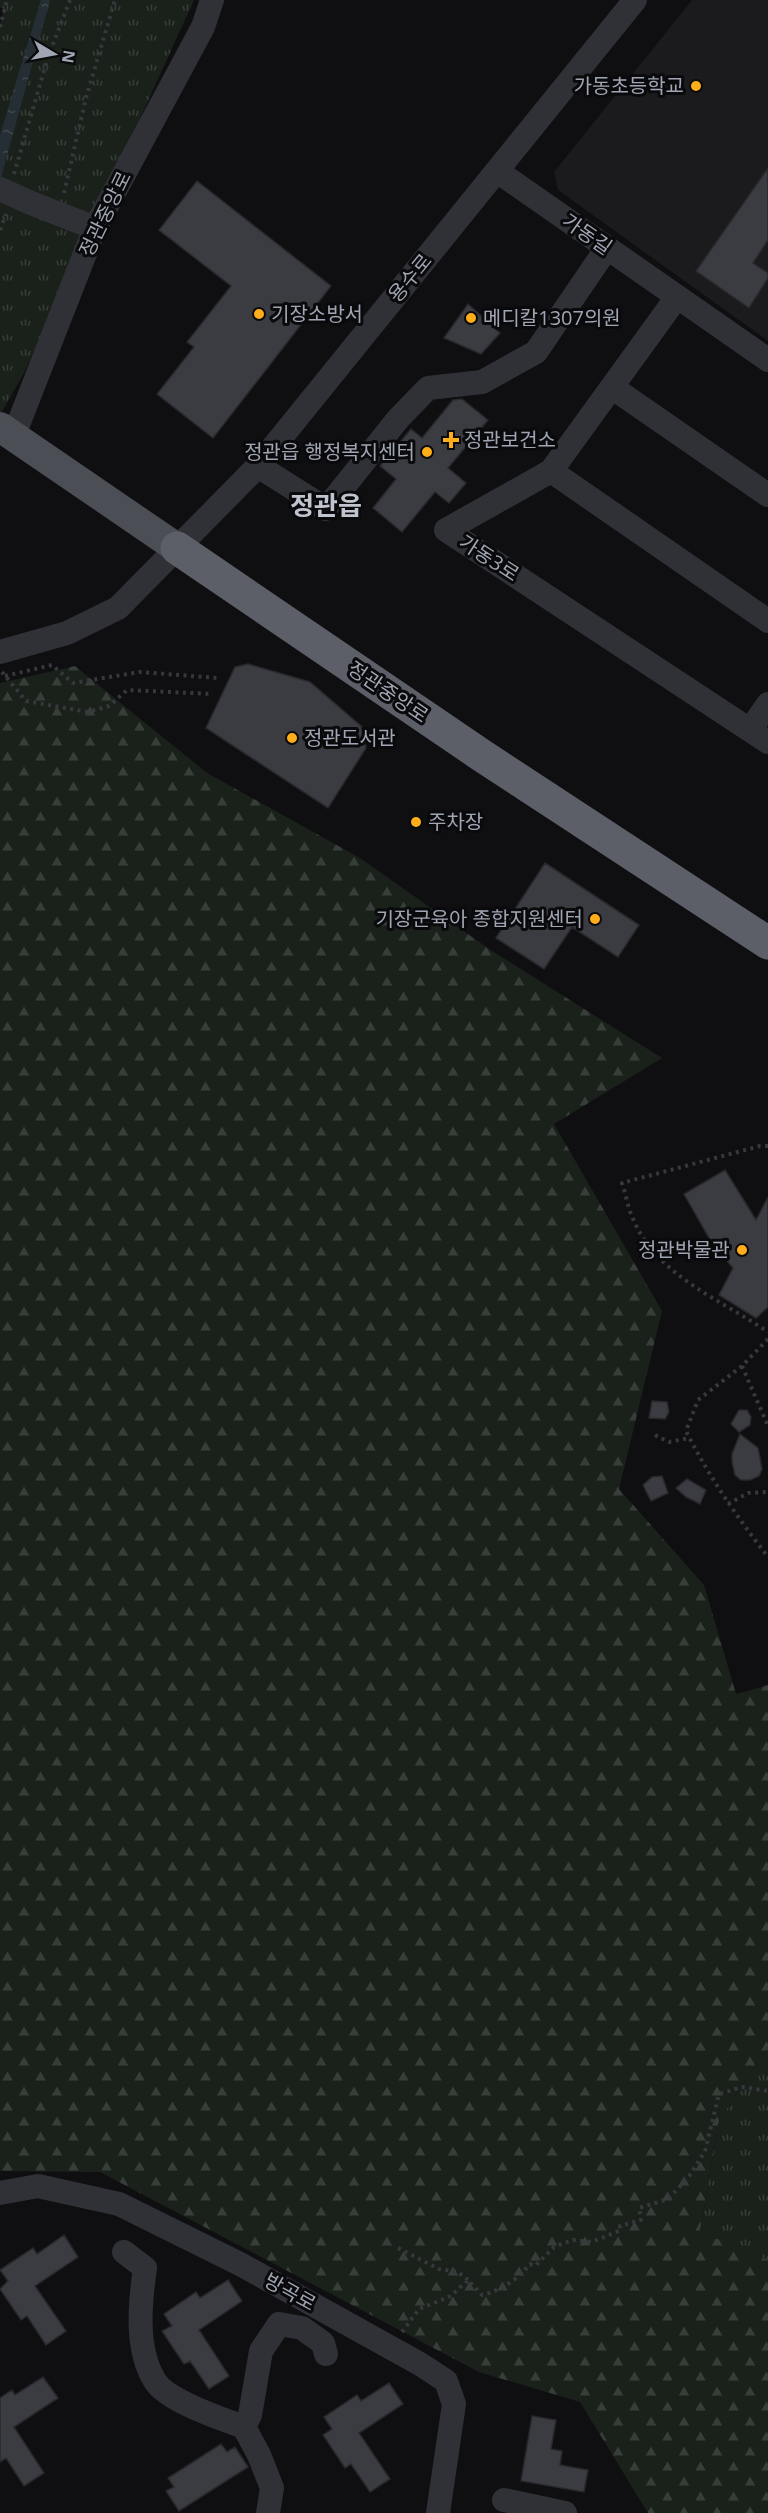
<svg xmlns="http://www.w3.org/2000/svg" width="768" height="2513" font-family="'Open Sans','Noto Sans KR',sans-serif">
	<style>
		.built { fill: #1b1b1e }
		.forest { fill: url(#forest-firs) }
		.park { fill: url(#park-tufts) }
		.water { fill: url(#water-ripples) }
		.building { fill: #3b3c41; stroke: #29292d; stroke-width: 1.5 }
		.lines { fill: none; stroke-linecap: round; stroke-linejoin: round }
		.path { stroke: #36383d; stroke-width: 4; stroke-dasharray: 3 4.5; stroke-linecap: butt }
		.minor { stroke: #303136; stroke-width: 24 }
		.major { stroke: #4c4e56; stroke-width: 30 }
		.highway { stroke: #5c5f68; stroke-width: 33 }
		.minor-bridge { stroke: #303136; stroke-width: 24 }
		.poi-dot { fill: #ffae19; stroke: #0a0a0c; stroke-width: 2 }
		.labels { text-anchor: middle; stroke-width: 6; stroke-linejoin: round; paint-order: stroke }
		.poi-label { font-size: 20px; fill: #9fa5b3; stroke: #0a0a0c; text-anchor: start }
		.street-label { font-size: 20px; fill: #9fa5b3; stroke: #0a0a0c }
		.district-label { font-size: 26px; font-weight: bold; fill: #c0c4cf; stroke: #0a0a0c }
	</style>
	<defs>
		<pattern id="forest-firs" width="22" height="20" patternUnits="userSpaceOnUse" patternTransform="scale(1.5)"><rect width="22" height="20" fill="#19211a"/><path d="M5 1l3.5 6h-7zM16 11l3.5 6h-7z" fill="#373e39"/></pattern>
		<pattern id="park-tufts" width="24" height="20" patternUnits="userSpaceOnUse" patternTransform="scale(1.5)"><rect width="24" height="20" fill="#19211a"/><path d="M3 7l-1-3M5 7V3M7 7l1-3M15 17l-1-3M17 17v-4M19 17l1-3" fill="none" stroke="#373e39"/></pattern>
		<pattern id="water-ripples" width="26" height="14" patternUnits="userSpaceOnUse" patternTransform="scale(1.5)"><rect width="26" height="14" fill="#252e35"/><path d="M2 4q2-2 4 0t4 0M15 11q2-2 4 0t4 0" fill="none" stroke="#414950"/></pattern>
	</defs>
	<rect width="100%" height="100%" fill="#0f0f11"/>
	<path class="built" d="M692,0H768V341L558,190L554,172Z"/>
	<path class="forest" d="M75,666L207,773L360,858L489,949L662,1058L554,1124L662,1311L619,1489L704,1585L736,1694L768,1685V2047L719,2121L700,2231L768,2260V2513H648L580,2402L479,2372L100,2172L0,2171V683Z"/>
	<path class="park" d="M0,0H194L24,373L0,415V24L4,9L0,8Z
		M768,2047V2260L700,2232L719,2121Z"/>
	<path class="water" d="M41,0H50L0,181V135Z"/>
	<path class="building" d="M768,168V240L753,263L768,273V278L749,308L696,271Z
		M197,181L331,286L213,438L157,394L194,347L187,342L231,286L159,230Z
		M468,304L500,333L481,354L444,338Z
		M462,399L488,420L448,468L466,483L449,503L435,492L402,532L373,508L396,479L380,466L411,429L422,438L453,400Z
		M248,664L310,682L361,726L366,748L328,808L206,728L235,667Z
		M545,863L639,925L618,957L572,927L544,969L496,938Z
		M725,1170L756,1220L768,1197V1307L756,1318L719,1295L733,1268L712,1243L684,1194Z
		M652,1401L667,1402L669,1412L665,1419L649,1418Z
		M739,1410H747L751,1417L750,1425L739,1432L731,1424Z
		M740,1434L758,1448L760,1458L762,1469L759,1476L750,1480H741L735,1475L732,1462V1454Z
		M662,1476L668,1493L651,1501L643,1485L652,1477Z
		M687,1479L706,1490L700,1504L686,1497L676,1488Z
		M64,2235L78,2257L35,2286L66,2331L46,2345L27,2316L21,2320L0,2289L8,2281L0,2270L33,2248L37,2254Z
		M228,2280L242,2301L199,2330L229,2376L209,2389L190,2361L184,2364L162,2331L172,2326L164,2314L196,2292L200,2298Z
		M43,2377L58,2398L14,2427L44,2473L24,2486L6,2458L0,2462V2398L12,2390L15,2395Z
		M389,2383L403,2404L359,2433L390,2479L370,2492L351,2464L345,2468L323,2435L332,2429L324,2417L357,2395L361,2401Z
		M532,2416L556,2420L551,2449L562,2451L560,2465L588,2470L584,2492L521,2481Z
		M221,2444L227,2452L235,2447L248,2467L179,2511L166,2491L174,2487L168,2478Z"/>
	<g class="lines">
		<path class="path" d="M0,27L7,0
			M14,174L48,57L70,0
			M64,193L86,98L115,0
			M0,230L6,214
			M2,672L26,701L88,712L109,706L127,690L213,694
			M5,676L52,665L73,683L140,672L218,678
			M768,1146H760L622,1183C626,1195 628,1208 633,1219C657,1276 720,1299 768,1332
			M768,1339L742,1366L698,1400L686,1431C709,1477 737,1517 768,1557
			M742,1366L768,1426
			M655,1435L669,1442L689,1438
			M728,1504L748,1493L768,1492
			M398,2248L439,2269L458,2272L468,2280
			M402,2332L419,2309L451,2296L468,2280L482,2295C502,2290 517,2280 530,2264L535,2266L554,2247L573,2240L592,2242L621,2230L620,2226L641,2220L639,2208L668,2199L688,2178L705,2151L719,2094L742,2087L768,2091"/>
		<path class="minor" d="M497,171L768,360
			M31,203L95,228
			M677,297L551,471L446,530L768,742
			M613,388L768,495
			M14,435L95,228L203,27L212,0
			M258,466L326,509L398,419L428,388L482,382L536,352L607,248
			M551,471L768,621
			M0,652L67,633L118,608L258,466L635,0
			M750,730L768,704
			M0,2193L38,2186L119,2204L240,2264L420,2364L446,2381L454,2404L438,2513
			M124,2252L145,2268C140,2303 135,2349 155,2381C167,2401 222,2419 244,2427L259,2455L272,2488L268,2513
			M244,2427L250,2415L261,2351L279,2324L302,2328L323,2343L326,2354
			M504,2500L565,2513"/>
		<path class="major" d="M0,427L177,548"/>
		<path class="highway" d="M177,548L481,755L768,943"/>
		<path class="minor-bridge" d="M0,189L31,203"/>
	</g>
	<g class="poi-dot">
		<circle cx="696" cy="86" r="6"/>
		<circle cx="259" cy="314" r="6"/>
		<circle cx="471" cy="318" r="6"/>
		<path d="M448 431h6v6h6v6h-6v6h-6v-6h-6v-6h6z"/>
		<circle cx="427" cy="452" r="6"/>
		<circle cx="292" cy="738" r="6"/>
		<circle cx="416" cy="822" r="6"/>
		<circle cx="595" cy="919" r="6"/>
		<circle cx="742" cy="1250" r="6"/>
	</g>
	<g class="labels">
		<g class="poi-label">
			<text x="684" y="93" text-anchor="end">가동초등학교</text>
			<text x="271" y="321">기장소방서</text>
			<text x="483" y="325">메디칼1307의원</text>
			<text x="464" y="447">정관보건소</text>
			<text x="415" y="459" text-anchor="end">정관읍 행정복지센터</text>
			<text x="304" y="745">정관도서관</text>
			<text x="428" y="829">주차장</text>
			<text x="583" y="926" text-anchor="end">기장군육아 종합지원센터</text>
			<text x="730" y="1257" text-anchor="end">정관박물관</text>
		</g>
		<g class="street-label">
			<text transform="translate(105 214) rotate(-64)" y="7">정관중앙로</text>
			<text transform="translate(587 234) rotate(35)" y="7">가동길</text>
			<text transform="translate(410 278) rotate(-51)" y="7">용수로</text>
			<text transform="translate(489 558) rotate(33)" y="7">가동3로</text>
			<text transform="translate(388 692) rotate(34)" y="7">정관중앙로</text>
			<text transform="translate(290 2292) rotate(29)" y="7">방곡로</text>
		</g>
		<g class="district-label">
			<text x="326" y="515">정관읍</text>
		</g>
	</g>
	<g transform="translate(54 54) rotate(100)" stroke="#0a0a0c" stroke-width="4.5" paint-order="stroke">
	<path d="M0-4.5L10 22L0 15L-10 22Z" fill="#9fa5b3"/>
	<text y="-9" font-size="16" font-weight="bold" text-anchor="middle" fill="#9fa5b3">N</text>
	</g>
</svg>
